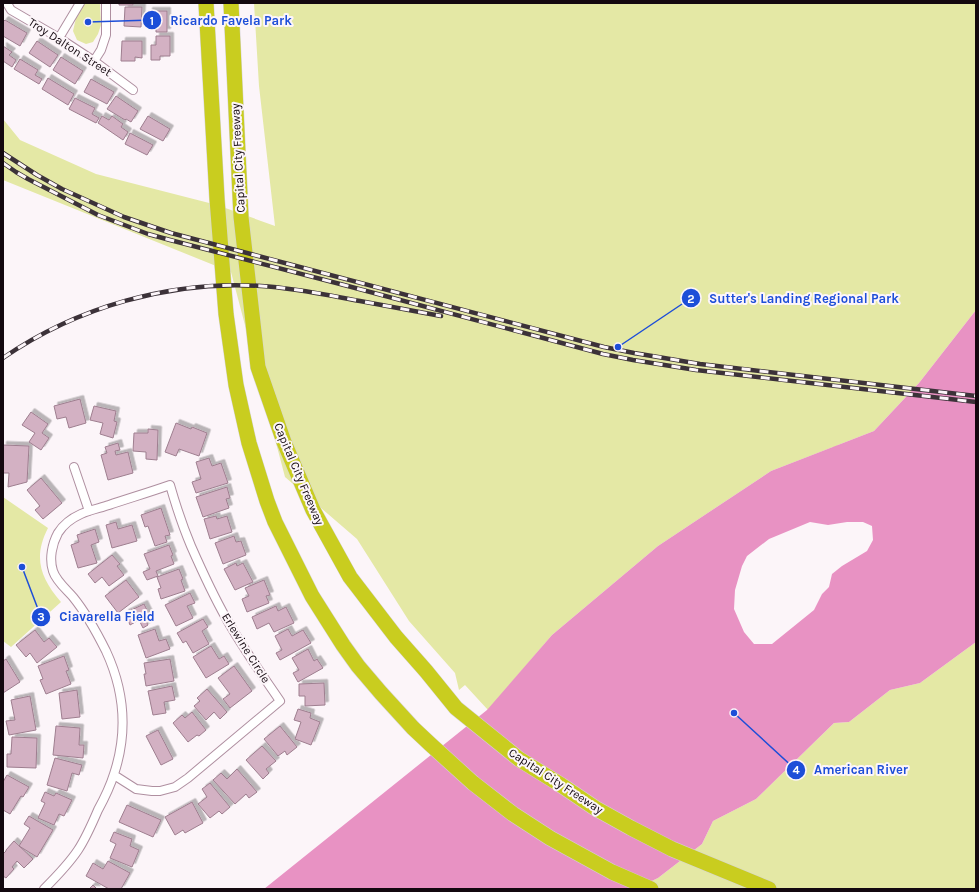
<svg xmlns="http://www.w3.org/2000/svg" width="979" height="892" font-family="Karla,sans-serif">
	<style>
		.green { fill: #e4e8a5 }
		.water { fill: #e892c3; fill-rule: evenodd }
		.building { fill: #d3b1c3; stroke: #9e7e8f; filter: url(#shadow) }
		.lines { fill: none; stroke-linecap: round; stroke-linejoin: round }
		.minor-casing { stroke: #af8fa0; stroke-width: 10 }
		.motorway-casing { stroke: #d5d3d4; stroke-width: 16 }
		.minor { stroke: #fff; stroke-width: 8 }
		.motorway { stroke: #c9cd1f; stroke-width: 15 }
		.rail-casing { stroke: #3c3239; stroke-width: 4.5 }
		.rail { stroke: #fcf5f9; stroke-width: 3; stroke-dasharray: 9; stroke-linecap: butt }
		.labels { text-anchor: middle; stroke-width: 4; stroke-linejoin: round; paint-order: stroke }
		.street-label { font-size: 12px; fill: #13080f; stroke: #fcf5f9 }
		.leader { fill: none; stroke: #1d4ed8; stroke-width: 1.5 }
		.callout-dot { fill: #1d4ed8; stroke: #fcf5f9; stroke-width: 1.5 }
		.mark-label { font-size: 12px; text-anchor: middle; font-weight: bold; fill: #fff }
		.callout-label { font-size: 13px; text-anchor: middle; font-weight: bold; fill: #1d4ed8; stroke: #fcf5f9; stroke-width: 4; stroke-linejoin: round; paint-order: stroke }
	</style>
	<defs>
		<filter id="shadow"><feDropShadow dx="3.5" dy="-3.5" stdDeviation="0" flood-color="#0004"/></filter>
	</defs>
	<rect width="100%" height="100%" fill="#fcf5f9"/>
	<path class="green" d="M85,3H100L101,25L98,34L93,42L86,44L77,40L73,31L76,18Z
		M254,3H976V310L919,383L874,431L838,445L836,447H833L771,471L658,546L552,635L488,710L465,685L459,690L455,673L409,621L357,539L285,477L231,272L3,180V119L20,140L96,174L217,205L275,226L259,86Z
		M3,497L48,528C33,557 40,578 61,602L11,647L3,641Z
		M976,642V889H635L658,878L702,844L713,821L756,799L834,723L849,722L890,690L920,683Z"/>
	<path class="water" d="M976,310V642L920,683L890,690L849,722L834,723L756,799L713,821L702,844L658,878L635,889H264L487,710L552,635L658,546L771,471L874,431L919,383ZM810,522L828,525L847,522H863L872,526L873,540L867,551L842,566L832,574L829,587L822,594L814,610L772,644H754L744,632L734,609L735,590L742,566L747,556L769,539Z"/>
	<path class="building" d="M119,3H133V5H119Z
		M125,7H142L141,27L124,26Z
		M149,11H167V32H156V22H149Z
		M5,20L27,33L20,46L3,36V22Z
		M156,36H170V56H160V60H151V45H156Z
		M37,41L58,55L50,67L29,53Z
		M122,41H142V58L135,57V61H121Z
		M3,46L12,52L9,55L16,60L12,67L3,61Z
		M61,57L83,71L75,84L53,70Z
		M20,59L38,70L35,75L42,79L39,84L14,69Z
		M48,78L74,94L68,105L42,89Z
		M91,79L114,92L107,104L84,92Z
		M116,96L138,111L131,122L126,119L125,120L107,109Z
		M75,98L95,108L92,114L99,118L96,123L69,109Z
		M102,116L109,120L112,116L123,124L121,127L128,132L123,140L98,123Z
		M148,116L170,129L163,141L140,129Z
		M130,133L153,145L147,155L125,144Z
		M80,399L86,423L69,428L66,417L57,419L54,406Z
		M94,406L116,411L114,421L117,422L113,438L100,434L103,423L90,420Z
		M31,412L48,424L42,433L49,438L41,450L29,442L35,433L22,425Z
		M176,423L191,429L192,427L207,433L199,456L179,449L176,456L165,452Z
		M148,429L158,430L157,460L146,459V452L133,451L134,433H148Z
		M118,443L120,450L115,451L116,455L128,452L133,473L108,480L101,455L107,453L105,447Z
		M3,445L29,446L27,482L8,487L9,473H3Z
		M209,458L212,466L221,463L228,483L196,493L192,482L201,479L196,462Z
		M41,478L62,503L43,519L35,510L40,506L27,490Z
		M227,487L230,498L226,499L229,508L203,517L196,497Z
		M161,508L170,535L165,536L167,542L155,546L148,526L145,527L141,515Z
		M216,516L217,519L227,516L232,532L210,539L204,519Z
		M116,522L118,529L132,525L137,541L112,548L106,525Z
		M95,529L99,542L91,545L97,563L78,568L71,545L79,542L77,535Z
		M234,536L236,542L241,541L246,555L223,564L215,543Z
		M169,545L173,555L171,556L174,564L156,571L158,576L147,580L143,572L150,569L144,554Z
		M112,555L120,564L117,566L124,575L109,586L102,577L95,583L88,574Z
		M236,563L237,566L243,563L253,582L235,590L224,569Z
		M179,569L183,579L181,580L185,591L161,599L158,589L161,588L157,577Z
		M126,580L139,597L118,613L105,596Z
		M264,580L270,595L266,596L269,603L247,612L242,599L249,596L245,588Z
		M190,593L195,603L187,606L193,618L176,626L165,605Z
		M144,604L149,614L144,617L148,625L143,628L139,620L130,625L125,613Z
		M276,606L278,611L286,607L294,623L274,632L269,623L257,629L252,617Z
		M203,619L208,627L202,631L209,644L193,653L186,641L183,643L177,633Z
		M155,629L159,641L166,639L170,649L146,658L138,635Z
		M288,629L292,636L303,630L311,643L280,660L276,653L282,650L275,636Z
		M35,630L44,642L49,638L57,647L37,663L30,653L26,657L16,645Z
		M211,646L219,659L224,656L229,664L206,678L193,657Z
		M308,649L314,661L317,659L323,668L298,682L293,673L299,670L292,658Z
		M64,656L69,670L66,671L71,684L46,694L40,680L43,679L38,666Z
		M6,659L20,682L3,693V661Z
		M170,659L174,681L146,686L144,674H146L144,663Z
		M234,666L252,691L230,708L223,699L230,694L218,678Z
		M324,683L325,705L305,706V696H299V684Z
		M172,686L175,700L164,702L166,713L153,715L148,691Z
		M207,689L227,712L220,719L214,712L206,720L194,706L200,701L197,698Z
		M77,690L80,717L62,719L59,693Z
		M30,696L36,730L9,735L6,721L15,720L11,700Z
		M298,709L311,713L310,718L320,722L311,745L295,739L301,722L294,720Z
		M192,712L206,730L199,736L197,735L188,742L173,723L182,715L185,718Z
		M56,726L80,728L79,745H84L83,758L53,755Z
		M280,726L297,747L287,755L285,751L278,756L264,739Z
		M158,730L173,759L161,765L146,736Z
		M12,737L37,738L36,768L7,767V754H11Z
		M262,746L276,761L266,769L269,773L263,779L246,760Z
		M55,758L82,765L79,775L72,773L67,791L47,785Z
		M237,769L257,792L249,798L246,794L235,804L213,780L221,773L227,779Z
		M7,775L29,787L23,797L21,796L10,814L3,810V782Z
		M210,783L230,807L222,814L219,811L210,818L198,804L207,797L202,789Z
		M45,792L54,796L56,793L72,800L64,816L59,814L54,825L38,818L45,803L41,801Z
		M192,802L203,823L185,833L183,830L175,835L165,817Z
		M127,805L161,820L153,837L119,822Z
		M29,816L53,830L37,857L19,846L30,828L24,824Z
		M114,832L132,839L130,846L139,850L132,867L110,858L116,844L110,841Z
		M14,841L33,859L24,868L17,861L12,867L14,869L6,878L3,876V854L6,851V850Z
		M108,861L130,873L121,889H109L86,876L93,863L103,869Z
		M93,885L97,889H89Z"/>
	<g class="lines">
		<g class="minor-casing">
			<path id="minor" d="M8,5L11,10L59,38L94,61L133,90
				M59,38L80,3
				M94,61L101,50L106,35V3
				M74,467L89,511
				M44,889C56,877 68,865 78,850C86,838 92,824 98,810C104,799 110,787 114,774C128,732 125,692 106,651C97,633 86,613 73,597C67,590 56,581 53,571C49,559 52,544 58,533C63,525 72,518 81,514C90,510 100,508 109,505C130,498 150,492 170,485C176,506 183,527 191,546C202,571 213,595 226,618C242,647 261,673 280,701L188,778L175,787L160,791H152L136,789L114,775"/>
		</g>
		<g class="motorway-casing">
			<path id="motorway" d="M206,3L217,199L226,314L236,385L249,443L267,501L275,522L312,596L343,645L358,666L381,693L413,728L430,744L473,783L513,814L550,838L612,872L651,889
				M231,3L241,217L258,367L284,442L313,510L350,577L396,637L426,671L456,708L519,759L561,785L595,808L631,828L672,849L769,889"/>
		</g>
		<use href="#minor" class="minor"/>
		<use href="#motorway" class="motorway"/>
		<g class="rail-casing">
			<path id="rail" d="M3,153L37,175L62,189L124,217L171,233L604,347L634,353L700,364L976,396
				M3,163L16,172L28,179L98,215L148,234L170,240L344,285L603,354L633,360L696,370L976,402
				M3,358C77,307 171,280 261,286C295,288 327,295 360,301C387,306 414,311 441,316"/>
		</g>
		<use href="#rail" class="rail"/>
	</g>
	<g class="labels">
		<g class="street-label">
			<text transform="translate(70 47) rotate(33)" y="4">Troy Dalton Street</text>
			<text transform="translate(238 158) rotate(-93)" y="4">Capital City Freeway</text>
			<text transform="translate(299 474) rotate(67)" y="4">Capital City Freeway</text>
			<text transform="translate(246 648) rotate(58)" y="4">Erlewine Circle</text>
			<text transform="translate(556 781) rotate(33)" y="4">Capital City Freeway</text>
		</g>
	</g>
	<path class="leader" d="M88 22L152 20M618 347L691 298M22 567L41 617M734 713L796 770"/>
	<g class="callout-dot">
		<circle cx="88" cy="22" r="4"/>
		<circle cx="618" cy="347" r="4"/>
		<circle cx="22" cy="567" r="4"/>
		<circle cx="734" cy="713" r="4"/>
		<circle cx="152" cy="20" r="10"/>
		<circle cx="691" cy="298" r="10"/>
		<circle cx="41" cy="617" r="10"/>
		<circle cx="796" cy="770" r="10"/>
	</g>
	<g class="mark-label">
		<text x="152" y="25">1</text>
		<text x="691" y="303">2</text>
		<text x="41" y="621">3</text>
		<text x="796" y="774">4</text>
	</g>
	<g class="callout-label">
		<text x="231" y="25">Ricardo Favela Park</text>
		<text x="804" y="303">Sutter's Landing Regional Park</text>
		<text x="107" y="621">Ciavarella Field</text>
		<text x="861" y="774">American River</text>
	</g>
	<rect width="979" height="892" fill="none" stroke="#13080f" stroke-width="8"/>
</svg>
